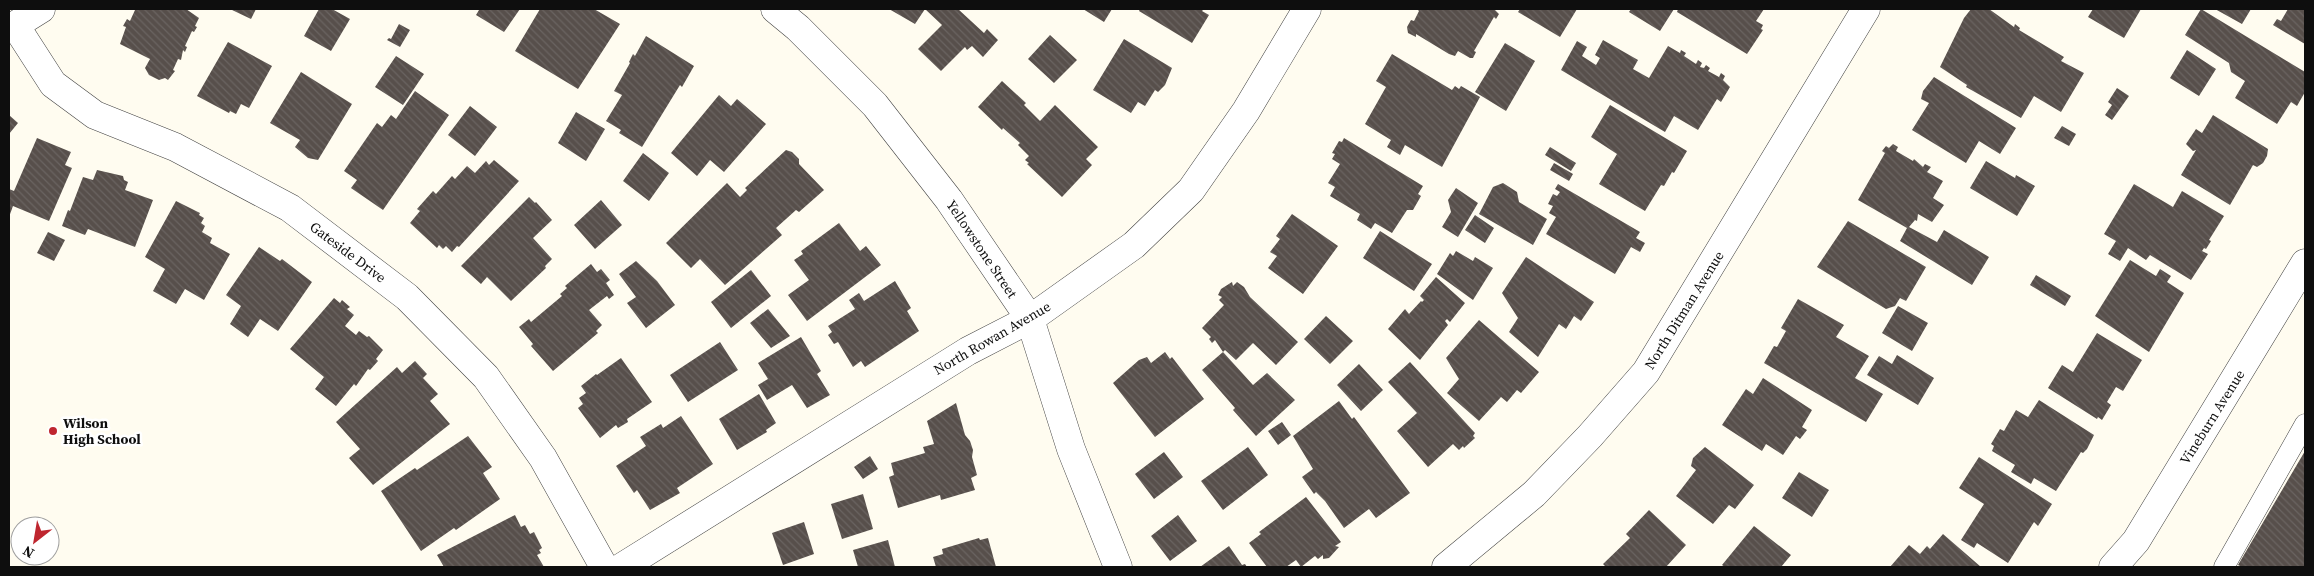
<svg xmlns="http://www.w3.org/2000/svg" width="2314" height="576" font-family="'Source Serif 4',serif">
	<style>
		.building { fill: url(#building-back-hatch) }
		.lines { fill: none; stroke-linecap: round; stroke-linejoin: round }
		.service-casing { stroke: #414141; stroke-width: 21 }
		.minor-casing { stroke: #414141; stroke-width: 29 }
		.service { stroke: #fff; stroke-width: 20 }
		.minor { stroke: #fff; stroke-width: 28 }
		.poi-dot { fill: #bf262f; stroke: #fff; stroke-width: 2 }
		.labels { text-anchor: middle; stroke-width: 5; stroke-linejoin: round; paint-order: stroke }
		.street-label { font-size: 14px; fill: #0e0e0e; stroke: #fff }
		.poi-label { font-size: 14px; font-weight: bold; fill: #0e0e0e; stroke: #fff; text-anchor: start }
	</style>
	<defs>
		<pattern id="building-back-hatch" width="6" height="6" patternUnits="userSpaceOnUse" patternTransform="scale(1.25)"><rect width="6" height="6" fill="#574f4b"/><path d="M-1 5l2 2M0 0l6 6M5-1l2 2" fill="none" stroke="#6a6461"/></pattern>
	</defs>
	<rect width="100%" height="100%" fill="#fffcf0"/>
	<path class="building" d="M132,9H186L199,18L195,26L197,27L194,32L192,31L185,46L187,47L185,52L183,50L181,60L178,59L173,70L175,71L168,80L165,78L159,80L149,75L145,68L150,59L120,44L126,27L123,26L127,19L130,21L135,10Z
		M230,9H256L251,19Z
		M319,9H332L350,19L331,51L304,36Z
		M476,9H520L504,32L476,15L479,10Z
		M540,9H594L620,24L578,89L515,51Z
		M889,9H925L915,24Z
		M925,9H958L984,33L987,29L998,40L983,57L972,46L967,50L965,47L941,71L918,49L942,25Z
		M1083,9H1112L1104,22Z
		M1140,9H1204L1202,11L1209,15L1192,43L1139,11Z
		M1417,9H1494L1499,14L1496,19L1494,17L1474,51L1476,52L1473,58H1470L1458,51L1455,56L1449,54L1416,34V37L1408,33L1407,27L1411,20L1414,21L1419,11Z
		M1520,9H1577L1560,37L1518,12Z
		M1631,9H1674L1660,31L1629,12Z
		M1678,9H1764L1756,21L1763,25L1761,29L1763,30L1747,54L1677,12Z
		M1971,9H1989L2014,27L2015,24L2020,28L2019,30L2064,57L2061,61L2084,73L2061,112L2034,96L2021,118L1966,87L1967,85L1940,67L1964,18Z
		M2093,9H2141L2124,38L2088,17Z
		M2201,9L2305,72V92L2297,106L2291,102L2277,124L2235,98L2245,81L2231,72L2229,63L2185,35Z
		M2215,9H2251L2242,24Z
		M2288,9H2305V44L2273,25L2277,19L2281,21Z
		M399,24L410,30L400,47L387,40L389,38L391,39Z
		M1050,35L1077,60L1054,83L1028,59Z
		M646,36L694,66L682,87L680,85L642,147L619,133L621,130L606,121L622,95L614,91L630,63L629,62L633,54L635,56Z
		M1124,39L1172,68L1165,85L1158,92L1155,90L1145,106L1138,102L1131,113L1093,90Z
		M1603,40L1638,60L1633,69L1649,78L1668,46L1680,53L1681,50L1686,53L1684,56L1696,64L1698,60L1702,63L1700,67L1704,68L1706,65L1710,68L1708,71L1719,77L1721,73L1725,76L1723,80L1730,87L1721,102L1717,99L1698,130L1674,116L1665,132L1561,70L1577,41L1587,47L1582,56L1596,65L1600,58L1595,55Z
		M228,42L272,66L249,108L241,104L236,114L230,111L229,113L197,96Z
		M1505,43L1535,61L1506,111L1475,92Z
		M2187,50L2216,69L2199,96L2170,78Z
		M1392,54L1452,90L1455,86L1459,89L1461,86L1480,97L1442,167L1405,145L1400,155L1387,147L1391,140L1365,124L1386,87L1376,81Z
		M396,56L424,74L403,105L375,87Z
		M301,72L352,104L318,160L308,158L295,147L300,140L270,123Z
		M1934,77L2016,128L2000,154L1979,141L1966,163L1912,130L1929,103L1921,99L1923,91Z
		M1002,81L1026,103L1024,105L1040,121L1055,105L1098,147L1086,159L1092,165L1062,197L1027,164L1029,163L1025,160L1029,156L1018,145L1020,143L1003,128L1002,130L978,107Z
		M2117,88L2129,96L2112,120L2105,115L2112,105L2108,102Z
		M415,91L449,115L383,210L351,188L357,180L344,171L377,123L382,127L391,115L396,119Z
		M719,95L731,106L737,99L766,124L724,172L710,160L697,176L671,153Z
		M1610,105L1687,151L1674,173L1672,172L1664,186L1661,185L1645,211L1599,184L1617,154L1591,137Z
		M470,106L497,127L475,156L448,135Z
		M576,112L605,129L586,161L558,143Z
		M9,115L18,123L9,134Z
		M2213,115L2268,149L2267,156L2263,163L2257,167L2253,165L2230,205L2181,175L2196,150L2193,151L2186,144L2196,129L2202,133Z
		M2062,126L2076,134L2069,146L2054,138Z
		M37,138L71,152L65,165L72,168L49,221L13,206L9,217V189L14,191Z
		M1344,138L1423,186L1418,194L1421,196L1413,210H1407L1392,233L1375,223L1371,229L1357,220L1360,214L1330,196L1335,187L1328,183L1340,164L1332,159L1335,154L1332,153L1339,141L1342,142Z
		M1893,144L1898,147L1896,151L1913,161L1914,159L1923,167L1925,164L1931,167L1927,172L1943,181L1933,198L1944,205L1932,222L1918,214L1917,221L1915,220L1909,227L1937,242L1944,230L1989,257L1972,285L1900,241L1907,228L1858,200L1885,153L1882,151L1886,146L1889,148Z
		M1550,147L1576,163L1571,171L1545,155Z
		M786,150L792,152L799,159V164L824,190L799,212L796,210L776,228L782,235L725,285L700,259L691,268L666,243L727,183L740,197L747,190L745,188Z
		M643,153L669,173L649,201L623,181Z
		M494,160L519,181L459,247L457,246L452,252L446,246L443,249L439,245L437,248L410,223L420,211L417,209L433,191L436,194L452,176L455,179L467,166L475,173L486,161L489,165Z
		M1986,161L2015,178L2016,175L2035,186L2017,216L1970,188Z
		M1554,163L1573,174L1569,181L1550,170Z
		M97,170L123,176L124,180L128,182L125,190L153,200L135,247L88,229L85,235L62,226L68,210L70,211L83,177L93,180Z
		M1503,183L1517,192L1519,202L1547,219L1533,245L1479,214L1493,187Z
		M1558,184L1640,232L1636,238L1645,243L1640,252L1631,247L1615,274L1546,234L1556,217L1549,213L1553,206L1548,204L1553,194L1557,196L1560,192L1555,189Z
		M2134,184L2173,207L2182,191L2224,216L2209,240L2211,241L2206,249L2204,248L2202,251L2208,254L2191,280L2150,255L2146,260L2128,248L2120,261L2108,254L2116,241L2104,234Z
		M1456,188L1478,203L1458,237L1442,227L1451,212L1448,200Z
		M529,197L535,203L536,202L552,220L533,238L552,259L545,266L546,268L511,301L487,277L481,284L461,266Z
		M601,200L622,225L595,249L574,225Z
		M176,201L200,213L199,215L204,218L201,223L205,226L202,232L212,238L210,243L230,254L204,300L185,289L176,304L153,291L165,269L145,257Z
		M1292,214L1338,246L1303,294L1268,268L1277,256L1270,252L1280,239L1276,236Z
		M1475,215L1494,228L1485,243L1465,230Z
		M1848,221L1926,267L1906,301L1900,298L1895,306L1886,309L1817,267Z
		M839,223L860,251L866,246L881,265L807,321L788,295L809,280L794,260L803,254L801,251Z
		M1380,231L1432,264L1414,291L1363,258Z
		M48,232L65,240L54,261L37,253Z
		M259,247L280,261L282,259L312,282L278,331L260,319L248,337L230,324L241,306L226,295Z
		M1456,251L1473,261L1475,257L1493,268L1473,300L1437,274L1450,253L1453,256Z
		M1526,257L1594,302L1581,321L1574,316L1566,329L1559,324L1538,357L1509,332L1518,318L1502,293Z
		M2130,260L2156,276L2160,269L2171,276L2167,282L2184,293L2149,352L2095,316Z
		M636,261L657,281L675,305L646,328L627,303L636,297L619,274Z
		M591,264L597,272L601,269L610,280L606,283L614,295L609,299L607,296L589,310L602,325L596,331L598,333L553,371L531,346L533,344L519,327L529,319L531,322L562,296L560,294L567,288L565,286Z
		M751,270L771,296L731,328L711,302Z
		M2036,275L2071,296L2065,306L2030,285Z
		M1436,277L1465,303L1450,322L1447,319L1445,321L1448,325L1420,360L1388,329L1405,309L1409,314L1421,301L1422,302L1424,300L1420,296Z
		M895,281L911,308L907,311L919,331L865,367L861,361L853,367L838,342L834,344L828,335L832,332L828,326L855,309L849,300L859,293L864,301Z
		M1232,282L1233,286L1237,282L1244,287L1250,297L1298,342L1276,365L1253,343L1236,360L1225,350L1223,352L1253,385L1267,373L1295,400L1256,436L1233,410L1235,408L1202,370L1223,352L1215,340L1212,343L1209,339L1211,337L1202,328L1224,305L1219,300L1222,297L1218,295L1221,289Z
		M334,298L340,303L342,300L350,307L347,309L354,315L345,326L356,335L359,331L367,337L369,336L383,350L376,359L378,361L370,370L368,369L356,386L354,384L336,406L315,389L324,377L290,349Z
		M1798,299L1844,325L1836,337L1869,356L1855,378L1883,394L1866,422L1764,363L1774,346L1777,347L1786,331L1781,328Z
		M1898,306L1928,323L1912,351L1882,333Z
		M768,309L790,336L771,348L750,323Z
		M1326,316L1353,341L1330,364L1304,339Z
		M1479,320L1539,372L1521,393L1517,390L1507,402L1501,397L1479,421L1447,393L1459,379L1446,358Z
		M2097,333L2142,360L2123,391L2116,387L2107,402L2111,405L2102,420L2098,417L2097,419L2048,388L2062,365L2073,372Z
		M801,337L821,371L817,374L830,395L807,408L792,385L767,400L758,385L768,379L758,363Z
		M720,342L738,370L688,402L670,375Z
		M1165,352L1170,359L1172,357L1204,399L1155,437L1113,383L1139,360L1147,357L1151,363Z
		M1897,355L1934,378L1918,405L1867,375L1879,356L1892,364Z
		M621,358L652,402L627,419L628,422L618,428L616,425L600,438L578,408L583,404L579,398L586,393L581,386L596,374L597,375Z
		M415,361L427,374L423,378L438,394L430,401L450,424L373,485L349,458L360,449L336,422L397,367L402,373Z
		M1410,362L1475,433L1473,436L1475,438L1464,448L1463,446L1459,450L1453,444L1428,467L1397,431L1417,413L1388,382Z
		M1359,364L1383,390L1361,411L1337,385Z
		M1763,378L1812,410L1802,427L1807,430L1800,439L1796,436L1783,455L1766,444L1762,451L1722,425L1746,389L1753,394Z
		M759,394L776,423L766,430L767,432L737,450L719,419Z
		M2039,400L2094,435L2087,449L2083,453L2081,452L2056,491L2034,478L2031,484L2011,472L2015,465L1992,451L1994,446L1991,444L2000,429L2004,431L2016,410L2028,417Z
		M1339,401L1352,419L1354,417L1410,493L1376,518L1369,509L1344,528L1325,501L1316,492L1314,494L1302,477L1313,469L1293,436Z
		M956,403L965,435L970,441L973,450L972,457L977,475L971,478L975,490L941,500L940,495L898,508L889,477L894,475L891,463L925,453L923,447L934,444L927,421Z
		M681,416L713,464L677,488L680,493L650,510L637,490L634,493L616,466L646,446L640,437L661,424L663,428Z
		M1282,422L1291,435L1278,445L1268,431Z
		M468,436L492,467L483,473L500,499L456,530L454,528L421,551L381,491L415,468L417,470Z
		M1248,447L1268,475L1223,510L1201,481Z
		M1705,447L1754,485L1735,509L1729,505L1713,524L1676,496L1696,470L1691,466L1693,458Z
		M2305,451V567H2242L2238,565Z
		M1164,452L1183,477L1154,499L1135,474Z
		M870,456L878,469L863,479L854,467Z
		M1979,457L2052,504L2038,526L2034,522L2008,563L1977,543L1974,548L1961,540L1984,504L1959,488Z
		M1799,472L1829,490L1812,517L1782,498Z
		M863,494L873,529L842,539L831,504Z
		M1306,497L1341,542L1335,546L1339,547L1329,558L1323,559V555L1318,559L1315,556L1301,567L1296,560L1286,567H1267L1249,543L1261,534L1259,532Z
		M1649,510L1686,545L1666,567H1606L1603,564L1630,538L1626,534Z
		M515,515L521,527L525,525L530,534L534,532L542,548L539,550L541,553L537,555L544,567H444L437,555Z
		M1178,515L1197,541L1170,561L1151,536Z
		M804,522L814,554L783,565L772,533Z
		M1754,526L1791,555L1781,567H1725L1722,565Z
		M1943,534L1981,567H1890L1909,545L1920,554L1927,546L1930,549Z
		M979,538L980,540L988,538L996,567H936L933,557L943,554L942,549Z
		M888,540L895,567H858L853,550Z
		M1229,546L1242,565L1245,564L1247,567H1200Z"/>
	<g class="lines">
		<g class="service-casing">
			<path id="service" d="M2224,567L2305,424"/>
		</g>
		<g class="minor-casing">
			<path id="minor" d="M775,9L798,28L875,105L949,200L1030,319L1071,449L1118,567
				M15,25L53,84L95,115L175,147L290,208L407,297L486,377L543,458L604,567
				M9,29L41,9
				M622,567L968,351L1030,319L1134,245L1191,190L1246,111L1307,9
				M1446,567L1534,494L1590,436L1646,372L1866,9
				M2113,567L2136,541L2305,263"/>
		</g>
		<use href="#service" class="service"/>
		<use href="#minor" class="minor"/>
	</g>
	<circle class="poi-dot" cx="53" cy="431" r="5"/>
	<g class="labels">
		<g class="street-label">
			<text transform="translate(982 249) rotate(56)" y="5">Yellowstone Street</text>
			<text transform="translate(348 252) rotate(37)" y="5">Gateside Drive</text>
			<text transform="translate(1684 310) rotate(-58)" y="5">North Ditman Avenue</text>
			<text transform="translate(992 338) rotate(-30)" y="5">North Rowan Avenue</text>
			<text transform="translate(2212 417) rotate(-58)" y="5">Vineburn Avenue</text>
		</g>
		<g class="poi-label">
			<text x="63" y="428">Wilson<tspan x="63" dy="16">High School</tspan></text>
		</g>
	</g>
	<rect width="2314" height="576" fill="none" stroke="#0e0e0e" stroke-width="20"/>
	<g transform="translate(35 541) rotate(211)"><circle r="24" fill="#ffffff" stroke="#9f9f9f"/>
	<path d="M0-4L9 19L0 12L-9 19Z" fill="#bf262f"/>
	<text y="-8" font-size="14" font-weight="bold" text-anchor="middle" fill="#0e0e0e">N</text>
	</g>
</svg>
